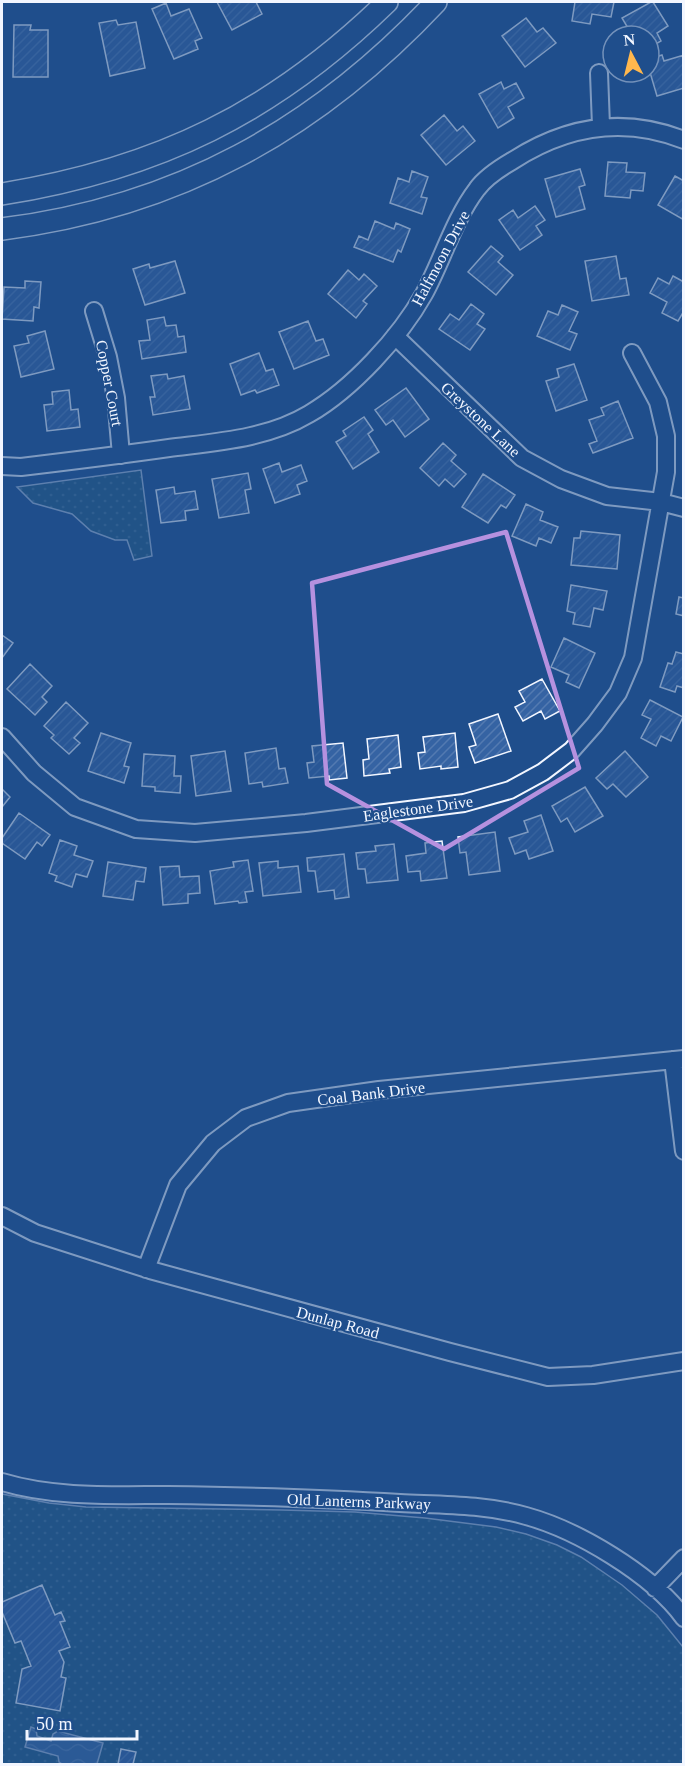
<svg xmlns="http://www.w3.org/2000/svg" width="685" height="1766" font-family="Georgia,serif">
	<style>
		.park { fill: url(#park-dots); stroke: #a8bbd7; stroke-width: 1.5 }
		.water { fill: url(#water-waves); stroke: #a8bbd7; stroke-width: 1.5 }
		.building { fill: url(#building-hatch); stroke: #f2f6ff; stroke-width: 1.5 }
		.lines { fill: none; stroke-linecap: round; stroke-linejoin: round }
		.minor-casing { stroke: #f2f6ff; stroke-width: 20 }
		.major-casing { stroke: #f2f6ff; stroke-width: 24 }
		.minor { stroke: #1f4e8c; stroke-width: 16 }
		.major { stroke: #1f4e8c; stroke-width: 21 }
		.marked { fill: none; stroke: #b691df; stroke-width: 4.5; stroke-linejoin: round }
		.labels { text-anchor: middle; stroke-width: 4.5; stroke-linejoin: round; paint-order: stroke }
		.street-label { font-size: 16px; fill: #f2f6ff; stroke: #1f4e8c }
	</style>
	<defs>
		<pattern id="park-dots" width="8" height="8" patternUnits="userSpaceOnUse" patternTransform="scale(1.5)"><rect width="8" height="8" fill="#245a82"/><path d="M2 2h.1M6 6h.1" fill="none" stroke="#447295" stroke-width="1.8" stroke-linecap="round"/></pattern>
		<pattern id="water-waves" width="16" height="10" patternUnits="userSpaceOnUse" patternTransform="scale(1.5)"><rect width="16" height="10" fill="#3b69a3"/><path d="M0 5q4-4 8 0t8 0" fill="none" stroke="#587fb1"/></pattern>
		<pattern id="building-hatch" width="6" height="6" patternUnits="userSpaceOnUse" patternTransform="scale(1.5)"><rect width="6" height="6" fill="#3563a3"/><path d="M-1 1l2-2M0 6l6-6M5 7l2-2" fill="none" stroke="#537ab1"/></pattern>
	</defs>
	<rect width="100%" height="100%" fill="#1f4e8c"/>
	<path class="park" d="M141,470L152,556L134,560L127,540H115L91,531L72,514L33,503L17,487Z
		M2,1494L49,1503L86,1507L282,1510L355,1512L425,1518L496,1527L526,1534L557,1545L581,1557L622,1585L657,1615L683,1647V1764H2Z"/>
	<path class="water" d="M31,1727L36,1729L37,1736L51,1741L53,1734L58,1731L103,1743L97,1764H62L59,1762L58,1756L25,1747Z"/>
	<path class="building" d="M217,2H256L262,14L232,30Z
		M575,2H614L611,17L592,14L590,24L572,21Z
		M651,2H653L668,26L657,33L661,41L649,48V36H640L637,32L632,35L622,18Z
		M166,3L171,16L189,9L202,38L195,41L198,49L174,59L152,9Z
		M526,18L537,32L543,28L556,43L525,67L502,36Z
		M116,20L118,25L136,22L145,68L110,76L99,23Z
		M14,25H31L30,30H48V77H13Z
		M662,55L664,61L684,55V88L657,96L649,69V59Z
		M501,82L504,89L516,83L524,98L508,107L514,118L498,128L479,94Z
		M444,115L457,131L463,126L475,141L446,165L421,135Z
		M608,162L627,163L626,172L645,173L643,191L631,190L630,198L605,196Z
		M580,169L585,185L579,187L585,209L556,217L545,179Z
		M412,171L428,177L421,197L427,198L422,214L390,203L398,178L409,182Z
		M675,176L684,181V220L658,205Z
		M535,206L545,220L536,226L542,235L520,250L499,220L513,210L518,218Z
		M375,221L394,229L396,223L410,229L401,252L398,250L393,262L354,247L359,236L368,240Z
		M491,246L503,256L498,262L513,275L496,295L468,272Z
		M616,256L620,279L626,278L629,295L592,301L585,261Z
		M175,261L185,293L145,305L133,269L149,264L150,268Z
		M348,270L359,280L364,274L377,286L363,301L367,304L356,318L328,294Z
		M673,276L684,282V311L678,321L662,313L667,302L650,293L658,278L669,284Z
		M25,281L41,282L39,308L34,307L33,321L2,319L4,287L25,288Z
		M471,304L484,314L477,324L485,329L470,350L439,329L450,314L459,320Z
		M562,305L578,312L569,331L577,334L570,350L537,336L548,311L558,315Z
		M164,317L166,326L176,325L178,337L184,336L186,352L142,359L139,341L150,340L147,320Z
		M308,321L316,341L323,339L329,355L294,369L279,332Z
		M45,331L54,369L21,377L14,346L29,343L27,336Z
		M259,353L266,371L273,369L279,385L257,393L255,390L241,395L230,364Z
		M574,364L587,400L556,411L546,381L559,377L557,369Z
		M167,374L168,379L184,376L190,409L153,415L150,397H155L151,376Z
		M406,388L429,419L405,437L393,420L386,425L375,410Z
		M69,390L71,410L78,409L80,427L47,431L44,405L53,404L52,392Z
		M618,401L633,438L593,453L589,444L597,441L589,420L604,415L601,408Z
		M364,417L373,430L368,434L379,452L353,469L336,442L346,436L343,431Z
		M443,443L456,455L451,461L466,474L454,487L445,479L439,486L420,468Z
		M279,463L282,472L301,465L307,481L297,485L300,494L275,503L263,469Z
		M248,473L251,489L245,490L249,513L219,518L212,479Z
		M483,474L515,495L506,508L501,505L488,523L462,507Z
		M174,487L175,494L195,491L198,509L185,511L186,520L161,523L156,490Z
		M526,504L543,512L540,520L558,527L551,543L539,538L536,546L512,536Z
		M581,531L620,535L617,569L571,565L574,538H580Z
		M571,585L607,591L603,610L594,608L590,627L573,624L575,613L567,611Z
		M679,597L684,598V616L676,614Z
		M2,635L13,643L2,658Z
		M564,638L595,653L579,688L566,682L569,675L551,667Z
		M676,652L684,654V688L677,686L675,692L660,687L668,663L672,664Z
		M30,664L52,686L42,697L47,702L35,715L7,689Z
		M542,679L560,711L545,719L541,711L523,721L515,707L525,702L519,691Z
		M650,700L683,717L671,741L661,736L656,746L641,738L651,719L642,715Z
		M66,702L88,723L74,738L80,743L69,754L51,738L54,735L44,726Z
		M498,714L511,751L475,763L469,747L476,745L469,724Z
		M101,733L131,743L124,766L129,767L124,783L88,771Z
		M455,733L458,767L441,769V766L420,769L418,753L425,752L423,737Z
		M398,735L401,767L389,769L390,773L364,776L363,760L369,759L367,739Z
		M343,743L347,778L329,780V776L309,778L307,763L314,762L312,746Z
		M276,748L279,769L285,768L288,783L263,787L262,782L249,784L245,753Z
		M225,751L231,791L196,796L191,756Z
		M625,751L648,777L626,797L613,784L607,789L596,778Z
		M144,754L175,756L174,776H181L180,793L155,791V787L142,786Z
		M585,787L603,816L575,832L567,818L561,822L552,806Z
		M2,789L10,797L2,807Z
		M19,813L50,835L42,846L37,842L25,859L2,843V838Z
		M541,815L553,851L529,859L526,850L515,854L509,838L528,832L524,821Z
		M495,832L500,871L469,875L466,852L460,853L458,837Z
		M60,840L77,846L74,855L93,861L87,877L76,874L72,887L55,881L57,876L49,873Z
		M442,841L447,878L421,881L420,871L408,872L406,856L426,853L425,843Z
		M394,844L398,880L367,883L365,869H358L356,853L376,851L375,846Z
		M344,854L349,897L335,899L334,890L318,892L315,871H308L307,858Z
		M248,860L253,891L245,892L247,902L239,903L238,901L215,904L210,871L234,867L233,862Z
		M278,861V868L298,866L301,892L263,896L259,863Z
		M108,862L146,868L144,882L136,881L133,900L103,896Z
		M179,866L180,877L199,876L200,893L188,894V903L163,905L160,867Z
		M42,1585L55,1615L61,1612L65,1621L60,1622L70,1647L59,1651L64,1662L61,1677L66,1678L60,1711L16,1703L22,1669L31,1666L21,1641L15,1643L2,1612V1602Z
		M121,1749L136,1752L133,1764H118Z"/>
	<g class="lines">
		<g class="minor-casing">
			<path id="minor" d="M599,73L601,126
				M94,311L108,357L116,398L121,455
				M395,336L522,458L561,479L607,496L661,502L684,508
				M2,466L21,467C71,461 120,455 169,448C216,442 267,439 309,414C352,389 400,337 424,294C442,261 454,219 477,189C485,178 500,168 512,161C566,126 623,116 684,140
				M2,737L34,773L75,807L136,829L195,833L306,823L464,803L510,790L543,772L572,750L595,724L618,693L633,658L666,472V436L658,402L632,353
				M673,1060L684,1151
				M2,1216L35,1233L150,1270L450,1352L548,1377L593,1375L684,1361
				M146,1269L178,1185L213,1143L246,1118L288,1103L379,1090L684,1059
				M2,1482C55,1498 113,1495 168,1495C245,1496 323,1498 400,1503C442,1505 484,1504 526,1516C577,1530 652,1574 684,1618
				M655,1588L684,1558"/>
		</g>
		<g class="major-casing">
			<path id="major" d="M2,194C158,169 273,113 387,2
				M2,229C177,207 316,130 436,2"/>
		</g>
		<use href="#minor" class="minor"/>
		<use href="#major" class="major"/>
	</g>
	<path d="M0 0H685V1766H0ZM506,532L579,768L444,849L327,784L312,583Z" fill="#1f4e8c" fill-opacity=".55" fill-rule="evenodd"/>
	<path class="marked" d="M506,532L579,768L444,849L327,784L312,583Z"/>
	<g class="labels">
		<g class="street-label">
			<text transform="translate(440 258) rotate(-62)" y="6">Halfmoon Drive</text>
			<text transform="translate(110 383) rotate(79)" y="6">Copper Court</text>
			<text transform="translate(481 419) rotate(43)" y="6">Greystone Lane</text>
			<text transform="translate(418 808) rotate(-8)" y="6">Eaglestone Drive</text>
			<text transform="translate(371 1093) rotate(-7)" y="6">Coal Bank Drive</text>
			<text transform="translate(338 1322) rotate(15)" y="6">Dunlap Road</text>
			<text transform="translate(359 1501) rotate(2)" y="6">Old Lanterns Parkway</text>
		</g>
	</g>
	<rect width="685" height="1766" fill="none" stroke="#f2f6ff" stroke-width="6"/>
	<g transform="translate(631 54) rotate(353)"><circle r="28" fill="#1f4e8c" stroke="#7391ba" stroke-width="1.5"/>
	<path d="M0-4.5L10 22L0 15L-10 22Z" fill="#ffb74d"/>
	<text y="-9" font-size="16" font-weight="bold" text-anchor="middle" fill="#f2f6ff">N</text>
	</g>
	<path d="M27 1730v9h110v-9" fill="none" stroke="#f2f6ff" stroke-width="3"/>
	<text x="36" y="1730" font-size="18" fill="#f2f6ff" stroke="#1f4e8c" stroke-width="4.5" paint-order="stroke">50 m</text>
</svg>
